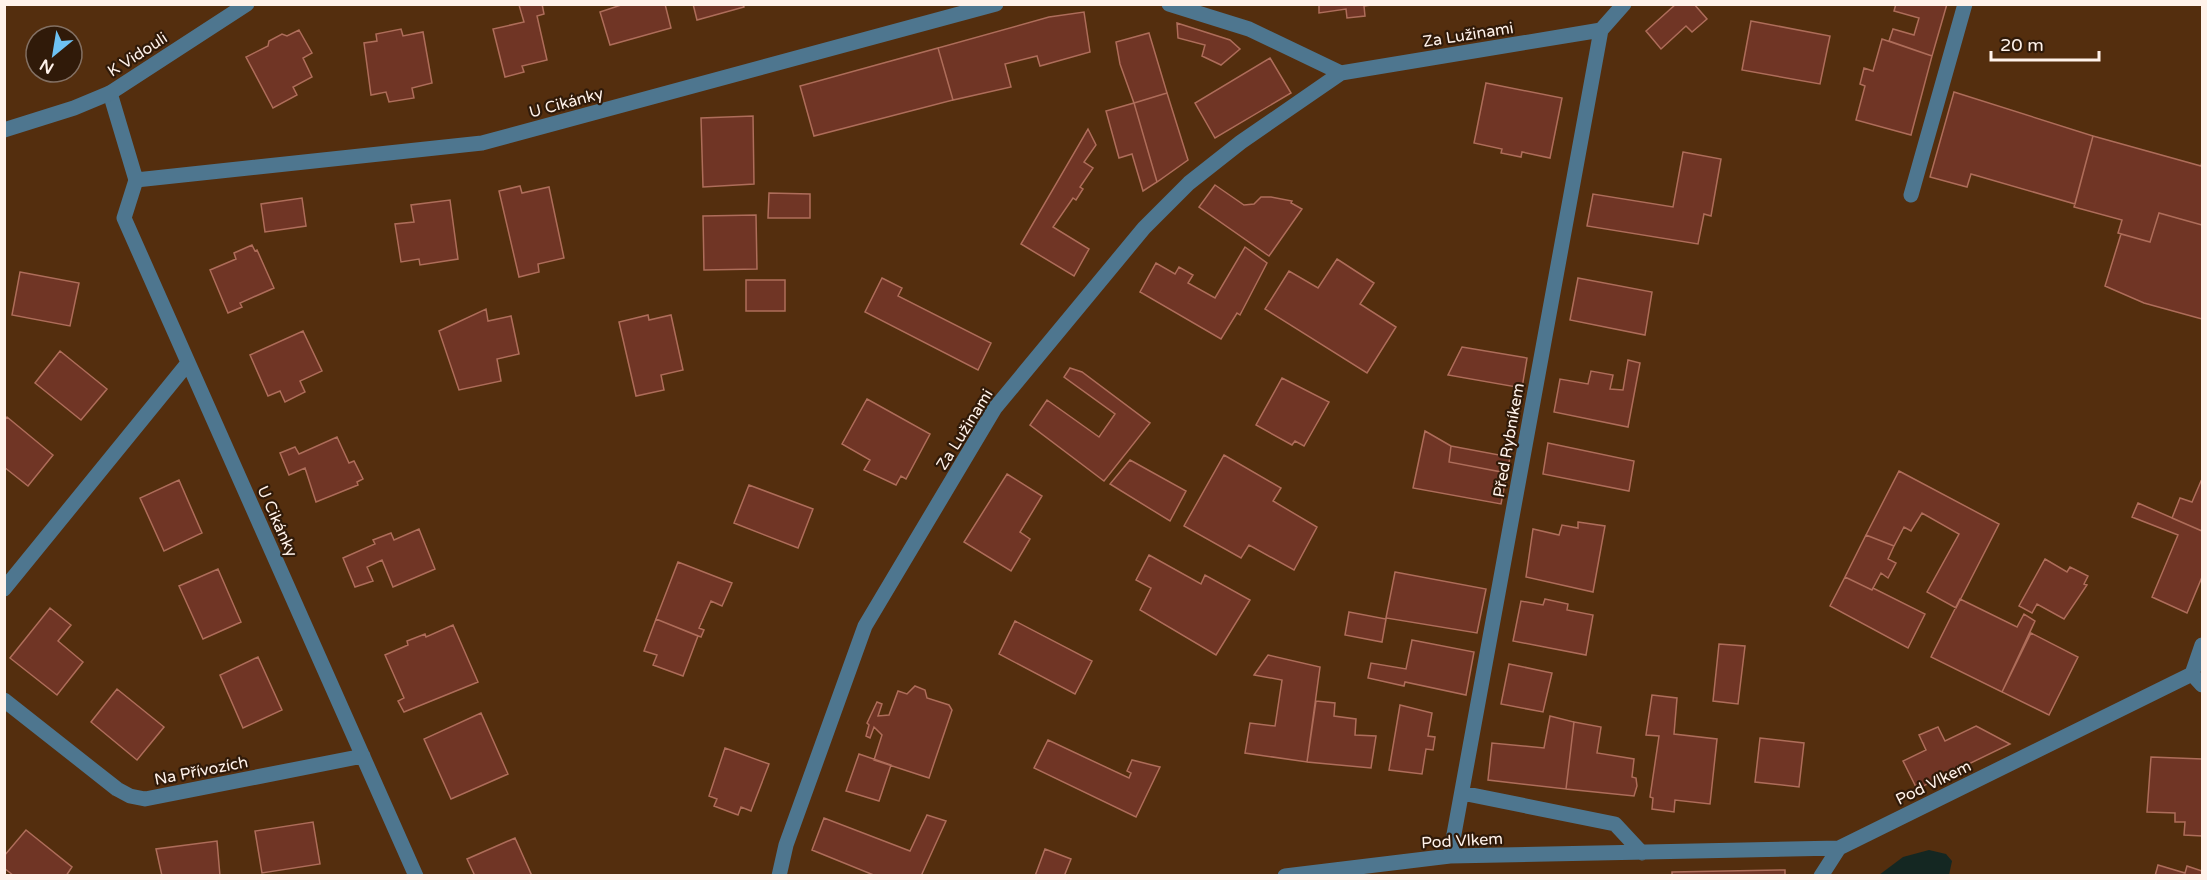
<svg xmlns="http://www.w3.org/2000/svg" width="2207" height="880" font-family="'Varela Round',sans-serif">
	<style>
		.water { fill: #142722 }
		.building { fill: #703525; stroke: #ae6d5a; stroke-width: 1.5 }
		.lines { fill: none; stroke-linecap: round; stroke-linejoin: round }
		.service { stroke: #4e768f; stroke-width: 15 }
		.minor { stroke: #4e768f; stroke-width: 15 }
		.tertiary { stroke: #4e768f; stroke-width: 15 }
		.labels { text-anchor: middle; stroke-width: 4.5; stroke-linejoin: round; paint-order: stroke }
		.street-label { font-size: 16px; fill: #fff2ea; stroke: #301a09 }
	</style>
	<rect width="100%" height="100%" fill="#542e0e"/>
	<path class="water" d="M1929,850L1946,854L1952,861L1949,875H1879L1903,857Z"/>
	<path class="building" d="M542,4L544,14L537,16L547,60L522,66L524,72L505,77L493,29L524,22L519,5Z
		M624,4H665L671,28L610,45L600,12Z
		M693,4H743L744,7L697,20Z
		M1319,4H1379L1364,6L1365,16L1347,18L1346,9L1319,13Z
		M1676,4H1694L1707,19L1692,32L1686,26L1661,49L1646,31Z
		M1896,4H1947L1932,56L1889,41L1893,29L1914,35L1919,18L1894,11Z
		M1084,12L1090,52L1040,66L1037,56L1005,64L1011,87L953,100L938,48L1049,17Z
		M1751,21L1830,36L1820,84L1742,70Z
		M1177,23L1230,40L1240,49L1221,65L1202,56L1205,45L1178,38Z
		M401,29L403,36L423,32L432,83L412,88L414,98L389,102L386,92L371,95L364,43L377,41L376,34Z
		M299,30L312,53L303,58L312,77L293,87L297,95L273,108L246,57L268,46L269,41L282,34L287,36Z
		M1149,33L1167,93L1134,103L1120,64L1116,42Z
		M1882,39L1932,56L1911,135L1856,120L1865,86L1860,84L1864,68L1873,71Z
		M938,48L953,100L814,136L800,86Z
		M1270,58L1291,93L1215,138L1195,103Z
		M1486,83L1562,98L1550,158L1522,152L1521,157L1501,153L1502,149L1474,143Z
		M1954,92L2093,136L2075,204L1971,174L1967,187L1930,177Z
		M1167,93L1188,160L1157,182L1134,103Z
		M1134,103L1157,182L1143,191L1132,154L1119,158L1106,111Z
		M753,116L754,184L703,187L701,118Z
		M1088,129L1096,145L1084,162L1093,168L1080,187L1083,189L1076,200L1073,198L1053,227L1089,249L1074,276L1021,244Z
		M2093,136L2201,166L2202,162V225L2159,213L2150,242L2118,233L2122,220L2074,207Z
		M1683,152L1721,159L1711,216L1704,214L1698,244L1587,226L1593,194L1673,207Z
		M1215,185L1244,205L1254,204L1261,197H1271L1292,201L1291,203L1302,209L1269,256L1199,207Z
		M520,186L522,193L549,187L564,258L538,264L539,272L519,277L499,191Z
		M769,193L810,194V218H768Z
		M302,198L306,226L265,232L261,204Z
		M450,200L458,259L420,265L419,259L401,262L395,224L414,222L411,205Z
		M2159,213L2202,225V319L2144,303L2105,286L2121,234L2150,242Z
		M756,215L757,269L704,270L703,216Z
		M252,245L255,251L257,250L274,288L240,303L242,307L228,313L210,270L236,259L234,253Z
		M1245,247L1267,263L1240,315L1237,313L1221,339L1140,292L1156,263L1175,274L1179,267L1193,275L1188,283L1215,298Z
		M1337,259L1374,283L1360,304L1396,327L1367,373L1265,309L1289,271L1318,288Z
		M20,272L79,283L70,326L12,315Z
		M882,278L902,288L898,296L991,343L978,370L865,312Z
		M1578,278L1652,292L1645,335L1570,320Z
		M746,280H785V311H746Z
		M486,309L488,321L511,316L519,354L497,359L501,381L459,390L439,331Z
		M648,315L649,320L671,315L683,370L661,375L664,390L636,396L619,322Z
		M303,331L322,371L300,381L305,392L285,402L280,391L268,396L250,355Z
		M1462,347L1527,358L1522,388L1448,375Z
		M60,351L107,389L81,420L35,383Z
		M1628,360L1640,363L1628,427L1554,412L1560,379L1588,384L1591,371L1613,375L1610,389L1623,390Z
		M1070,368L1082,372L1150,423L1104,481L1030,425L1047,400L1099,437L1115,414L1064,377Z
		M1282,378L1329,402L1304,446L1295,441L1292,445L1256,425Z
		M867,399L930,434L906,479L901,476L896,485L864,470L870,460L842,444Z
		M7,417L53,455L28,486L4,467V421Z
		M1425,431L1451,446L1449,462L1507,473L1501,504L1413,488Z
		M337,437L349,463L354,461L363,479L357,482L358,485L316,502L305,468L289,475L280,453L295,447L299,454Z
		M1548,443L1634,461L1629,491L1543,474Z
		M1451,446L1510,457L1507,473L1449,462Z
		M1224,455L1281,488L1273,501L1317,527L1294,570L1249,545L1241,558L1184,526Z
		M1130,460L1186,491L1170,521L1110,484Z
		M1899,471L1999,524L1956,608L1927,592L1959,534L1922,513L1911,531L1904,527L1894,546L1866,535Z
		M1007,474L1042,496L1020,532L1030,539L1011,571L964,542Z
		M179,480L202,533L164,551L140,498Z
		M2201,481L2202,482V531L2172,518L2180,498L2192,502Z
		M749,485L813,509L798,548L734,523Z
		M2138,503L2202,531V577L2187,613L2152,597L2178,535L2132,517Z
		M1578,522L1605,526L1593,592L1526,577L1533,529L1559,535L1562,525L1578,528Z
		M419,529L435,569L393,587L382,560L367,567L373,581L355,587L343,558L375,544L373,540L391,533L394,540Z
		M1866,535L1894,546L1888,559L1896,563L1888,578L1881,573L1872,590L1845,577Z
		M1149,555L1201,584L1205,575L1250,600L1216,655L1140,610L1151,588L1136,580Z
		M2045,559L2067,572L2070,567L2088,576L2084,584L2087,585L2064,619L2037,604L2032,613L2019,606Z
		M678,562L732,583L722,606L711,601L699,628L704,630L701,637L656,619Z
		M218,569L241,622L203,639L179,586Z
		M1395,572L1486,589L1477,633L1386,618Z
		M1845,577L1872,590L1873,588L1925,614L1908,648L1830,606Z
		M1545,599L1568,604L1567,610L1593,615L1586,655L1513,641L1521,601L1543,605Z
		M1960,599L2017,627L2024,614L2035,621L2002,692L1931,657Z
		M50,608L71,625L58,641L83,662L57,695L10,658Z
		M1349,612L1386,619L1382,642L1345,635Z
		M656,619L698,636L683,676L653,665L657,655L644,651Z
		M1015,621L1092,661L1075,694L999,654Z
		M453,625L478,682L404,712L398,701L404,698L385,655L408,645L407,641L425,634L426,637Z
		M2031,633L2078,657L2049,715L2002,692Z
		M1412,640L1474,652L1466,695L1405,682L1404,686L1368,678L1371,663L1406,669Z
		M1719,644L1745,646L1738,704L1713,701Z
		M1268,655L1320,667L1307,762L1245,753L1250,723L1275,726L1282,680L1254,675Z
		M258,657L282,710L243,728L220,675Z
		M1509,664L1552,673L1543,712L1501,704Z
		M915,686L925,690L927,698L949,705L952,710L929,778L874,760L882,735L874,727L870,738L866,736L869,725L867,723L877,702L882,704L878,716L889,715L898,691L907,694Z
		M117,689L164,727L137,760L91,722Z
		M1652,695L1677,698L1674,734L1717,739L1710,804L1675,800L1674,812L1652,809L1653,798L1650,797L1659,736L1646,735Z
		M1316,701L1335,703L1334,716L1356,719L1355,735L1376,736L1371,768L1307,762Z
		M1400,705L1432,713L1428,736L1435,737L1433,750L1426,749L1422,774L1389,770Z
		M481,713L508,774L451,799L424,739Z
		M1550,716L1574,722L1566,789L1488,780L1492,743L1544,748Z
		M1574,722L1601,727L1597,753L1634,759L1632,777L1636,778L1637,786L1634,796L1566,789Z
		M1976,726L2010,744L1917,789L1903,761L1926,750L1919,735L1938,727L1945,741Z
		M1760,738L1804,743L1799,787L1755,782Z
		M1048,740L1129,778L1131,773L1127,771L1132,760L1160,767L1136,817L1034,768Z
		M725,748L769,764L751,811L741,807L738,815L714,806L717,799L709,796Z
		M859,754L891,765L879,801L846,791Z
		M2151,757L2202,759V836L2184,835L2185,822H2175V813L2147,812Z
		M927,815L946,821L921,876H876L812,850L824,818L910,851Z
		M313,822L320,864L262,873L255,831Z
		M26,830L72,867L66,876H14L4,868V856Z
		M515,838L532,876H475L467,859Z
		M217,841L220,876H162L156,849Z
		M1045,849L1071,859L1065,874L1068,876H1035Z
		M2158,865L2185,873L2187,866L2202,871V876H2155Z
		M1785,870V876H1672V872Z"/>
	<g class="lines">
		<path class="service" d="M1911,195L1965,4"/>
		<path class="minor" d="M1169,4L1249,29L1341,73
			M1601,30L1624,4
			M110,93L136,180L124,218L416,876
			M136,180L482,143L996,4
			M4,589L188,363
			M2192,674L2202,685
			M4,700L117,789L130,796L145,799L363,756
			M1462,793L1615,824L1642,853
			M1450,856L1601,30
			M779,876L786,845L865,626L995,408L1144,228L1189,183L1241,142L1341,73L1601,30
			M1285,876L1450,856L1839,848L2192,674L2202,645
			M1821,876L1839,848"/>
		<path class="tertiary" d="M4,130L74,108L110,93L247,4"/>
	</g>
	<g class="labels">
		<g class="street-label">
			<text transform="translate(1468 34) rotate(-9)" y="6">Za Lužinami</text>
			<text transform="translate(137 54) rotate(-33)" y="6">K Vidouli</text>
			<text transform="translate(566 102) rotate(-15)" y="6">U Cikánky</text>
			<text transform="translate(964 429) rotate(-58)" y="6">Za Lužinami</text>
			<text transform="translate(1508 440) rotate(-80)" y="6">Před Rybníkem</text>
			<text transform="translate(278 521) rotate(66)" y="6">U Cikánky</text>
			<text transform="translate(201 770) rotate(-11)" y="6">Na Přívozích</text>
			<text transform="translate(1933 782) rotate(-26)" y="6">Pod Vlkem</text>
			<text transform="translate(1462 840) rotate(-3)" y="6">Pod Vlkem</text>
		</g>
	</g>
	<rect width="2207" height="880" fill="none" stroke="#fff2ea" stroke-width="12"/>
	<g transform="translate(54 54) rotate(210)"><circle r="28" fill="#301a09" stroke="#837063" stroke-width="1.5"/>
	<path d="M0-4.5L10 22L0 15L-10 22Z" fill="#6ec2f3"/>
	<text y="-9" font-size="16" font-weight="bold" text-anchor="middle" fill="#fff2ea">N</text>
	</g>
	<path d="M1991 51v9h108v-9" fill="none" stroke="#fff2ea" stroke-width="3"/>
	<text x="2000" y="51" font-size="18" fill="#fff2ea" stroke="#301a09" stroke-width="4.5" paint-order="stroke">20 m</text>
</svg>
